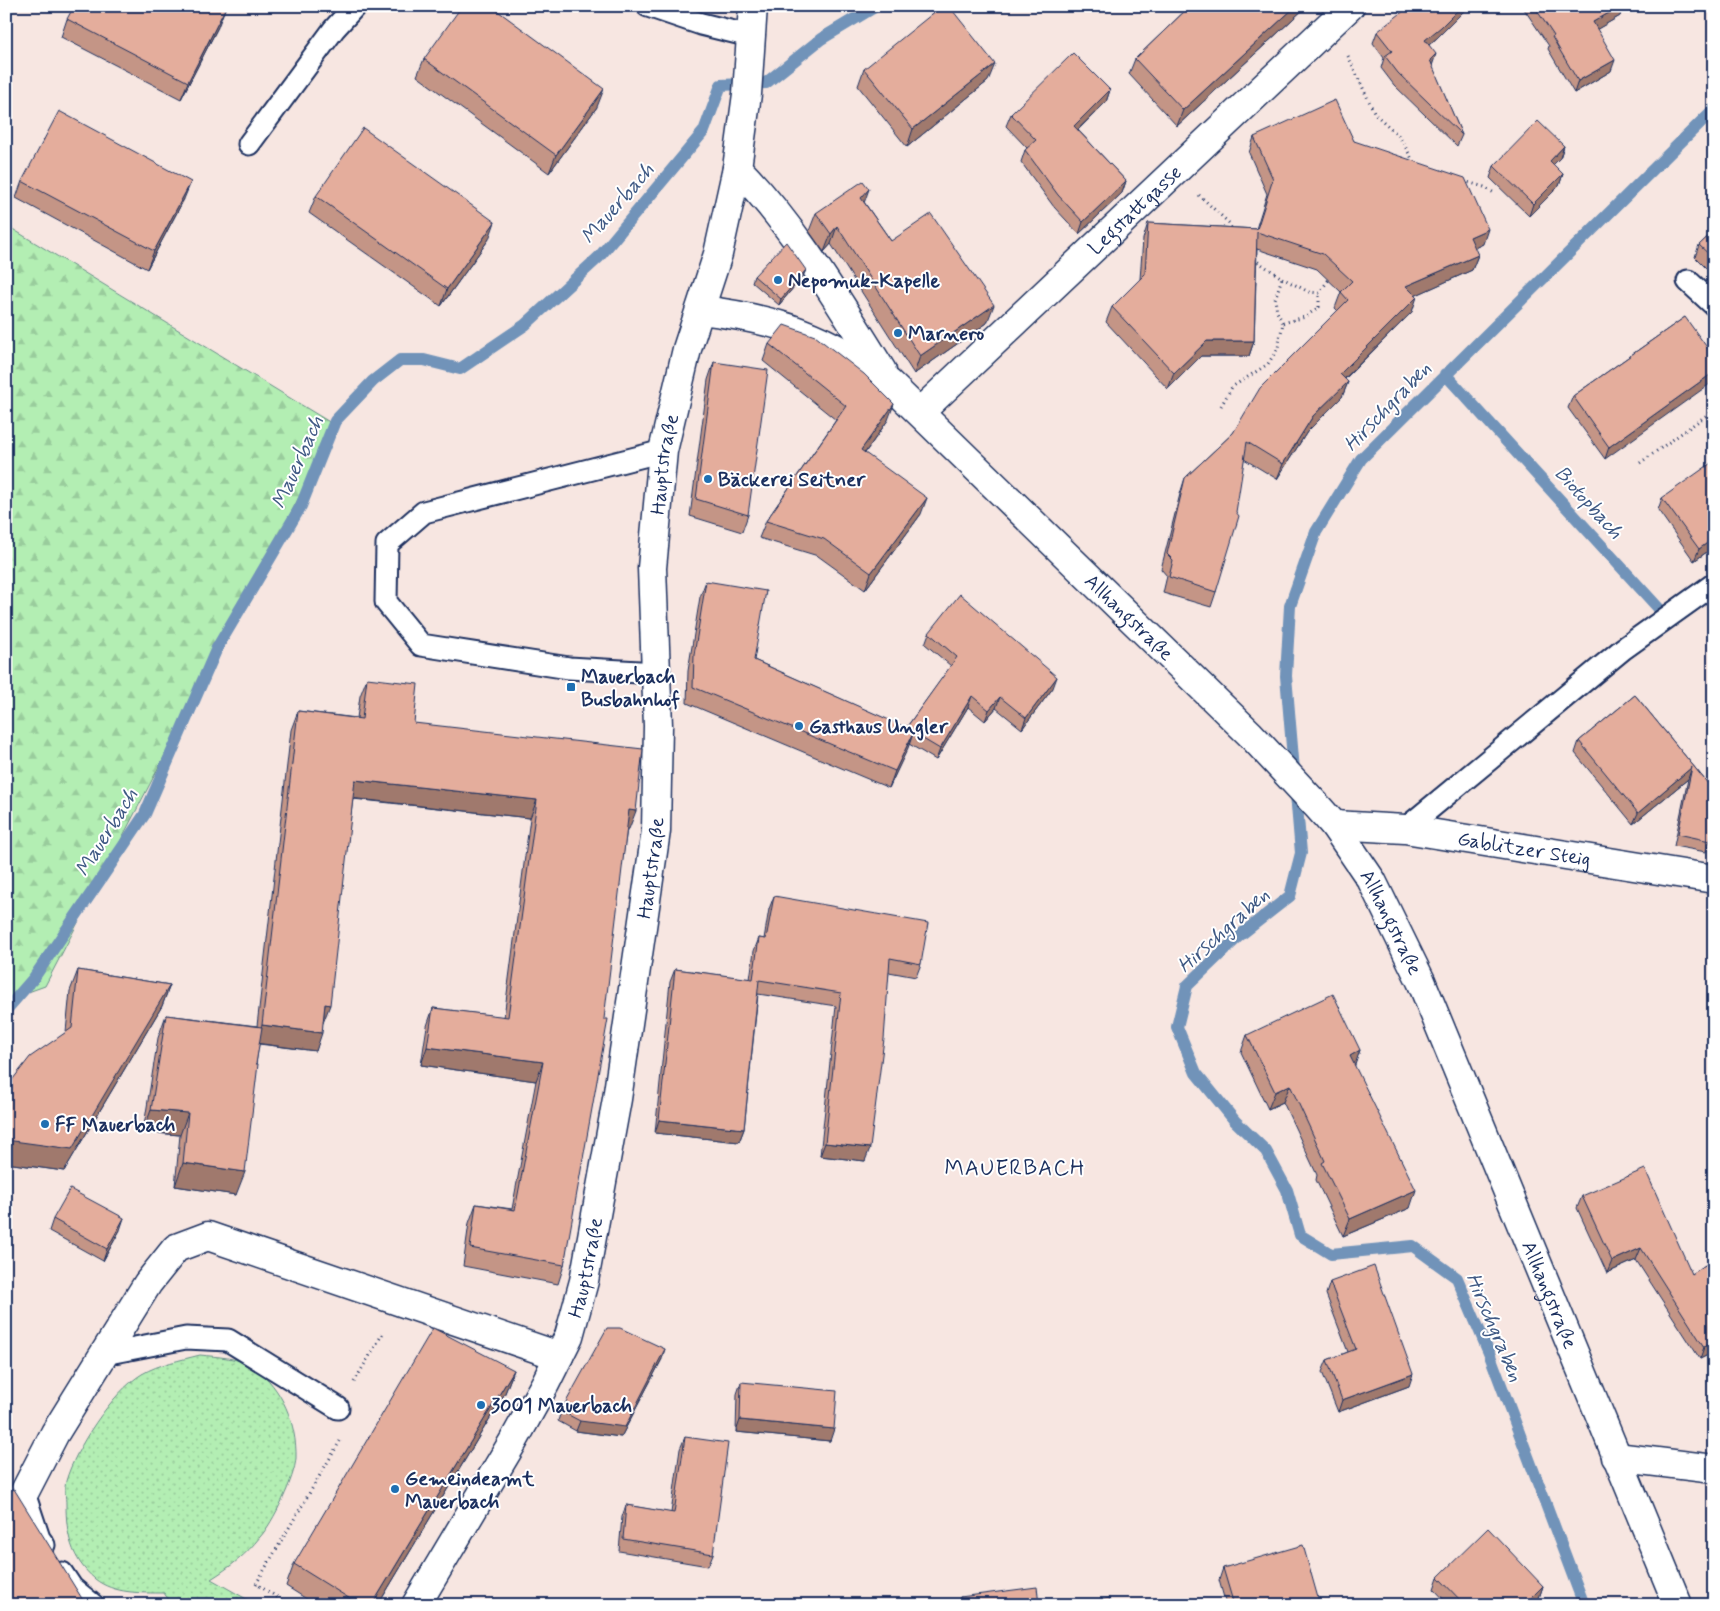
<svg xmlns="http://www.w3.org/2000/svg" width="1720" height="1611" font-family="Mynerve,sans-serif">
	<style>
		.green { fill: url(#green-dots); stroke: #678e88 }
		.forest { fill: url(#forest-firs); stroke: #678e88 }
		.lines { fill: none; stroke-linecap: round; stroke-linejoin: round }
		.stream { stroke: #7193b9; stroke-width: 12 }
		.service-casing { stroke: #1b2f5e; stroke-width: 25 }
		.minor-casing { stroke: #1b2f5e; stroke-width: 31 }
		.tertiary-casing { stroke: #1b2f5e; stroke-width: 31 }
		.secondary-casing { stroke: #1b2f5e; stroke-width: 31 }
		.path { stroke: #1b2f5e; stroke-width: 3; stroke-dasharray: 1 4; stroke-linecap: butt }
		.service { stroke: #fff; stroke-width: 21 }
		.minor { stroke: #fff; stroke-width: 28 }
		.tertiary { stroke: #fff; stroke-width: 28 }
		.secondary { stroke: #fff; stroke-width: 28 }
		.wall { fill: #c49586; stroke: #1b2f5e }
		.shaded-wall { fill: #a0796d; stroke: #1b2f5e }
		.building { fill: #e4ad9c; stroke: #1b2f5e }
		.poi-dot { fill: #1f6fb2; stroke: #fff; stroke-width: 2 }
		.labels { text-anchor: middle; stroke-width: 4; stroke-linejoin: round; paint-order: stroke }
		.street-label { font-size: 20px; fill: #1b2f5e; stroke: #fff }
		.poi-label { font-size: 20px; font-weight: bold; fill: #1b2f5e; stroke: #fff; text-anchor: start }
		.water-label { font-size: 21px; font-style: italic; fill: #3f5984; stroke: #fff }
		.quarter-label { font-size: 22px; letter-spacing: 1px; fill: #1b2f5e; stroke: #fff }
	</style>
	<defs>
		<pattern id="green-dots" width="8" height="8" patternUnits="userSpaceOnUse" patternTransform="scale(1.25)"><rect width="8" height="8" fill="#b3eeb3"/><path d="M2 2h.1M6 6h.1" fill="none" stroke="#99cc9c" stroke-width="1.8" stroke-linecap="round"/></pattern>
		<pattern id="forest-firs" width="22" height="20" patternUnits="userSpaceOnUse" patternTransform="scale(1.25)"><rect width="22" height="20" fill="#b3eeb3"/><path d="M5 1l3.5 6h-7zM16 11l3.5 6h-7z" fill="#99cc9c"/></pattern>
	</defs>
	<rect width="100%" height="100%" fill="#f7e6e1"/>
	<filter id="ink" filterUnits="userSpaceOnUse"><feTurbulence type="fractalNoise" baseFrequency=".02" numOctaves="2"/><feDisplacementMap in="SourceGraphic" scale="10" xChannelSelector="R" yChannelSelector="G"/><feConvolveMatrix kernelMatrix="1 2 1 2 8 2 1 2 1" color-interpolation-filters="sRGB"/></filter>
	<g filter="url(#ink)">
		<path class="green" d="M200,1355C217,1357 240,1357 255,1368C282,1388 297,1424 296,1458C295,1477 273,1523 260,1537C246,1555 230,1567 211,1579L257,1605H172L164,1593C141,1593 114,1594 95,1579C71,1559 66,1533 66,1504C66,1497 64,1488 66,1481C75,1449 112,1392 142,1374C159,1364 181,1360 200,1355Z"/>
		<path class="forest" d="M6,225L336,426L45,986L6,1000Z"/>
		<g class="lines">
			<path class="stream" d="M1445,374L1663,613L1674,617
				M6,1010L33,979L145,814L217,648L301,506L335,421L373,381L400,360H424L460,369L525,325L599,257L704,131L721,85L766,83L821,39L876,6
				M1584,1605L1489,1353L1457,1278L1413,1246L1331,1254L1300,1235L1287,1190L1266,1151L1235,1121L1196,1073L1177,1027L1187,986L1239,936L1290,896L1301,853L1286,676L1290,606L1316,532L1361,459L1714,109"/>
			<g class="service-casing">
				<path id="service" d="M648,6L701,24L750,36
					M249,144L334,29L355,6
					M1688,281L1714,305
					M657,673L569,668L421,645L386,602L387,544L424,512L663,451
					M1405,829L1623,649L1714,584
					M104,1354L186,1338L228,1340L338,1408
					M24,1493L39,1538L44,1545
					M62,1573L72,1588L93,1605"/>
			</g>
			<g class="minor-casing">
				<g id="minor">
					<path id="s1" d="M920,412L1350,6"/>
					<path id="s2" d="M1334,825L1405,829L1714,879"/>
					<path d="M1616,1457L1714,1469"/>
					<path d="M24,1493L55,1433L148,1283L176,1248L208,1236L559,1356"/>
				</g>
			</g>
			<g class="tertiary-casing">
				<g id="tertiary">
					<path d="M737,168C795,227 838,301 882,371"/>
					<path id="s3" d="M701,310C777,319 828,336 889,383L1250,734L1318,807L1334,825L1372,881L1421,981L1678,1605"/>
				</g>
			</g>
			<g class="secondary-casing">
				<g id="secondary">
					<path id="s4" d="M416,1605L514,1440L545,1384L569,1336L584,1281L617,1099L656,831L658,726L652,568L663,451L687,349L718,254L737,168L747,94L753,6"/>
				</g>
			</g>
			<path class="path" d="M1348,56L1375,114L1399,136L1415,164
				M1464,181L1484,187L1496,194
				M1199,195L1229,223L1232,230
				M1282,278L1309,292L1319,293L1330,278
				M1283,323L1305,317L1319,307V293
				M1221,406L1232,387L1268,364L1278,348L1283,323L1277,312L1275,299L1282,278L1254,259
				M1640,463L1714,410
				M354,1382L383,1333
				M290,1605L256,1584L340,1441"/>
			<use href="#service" class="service"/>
			<use href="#minor" class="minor"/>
			<use href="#tertiary" class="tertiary"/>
			<use href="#secondary" class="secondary"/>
		</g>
		<path class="wall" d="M1190,6H1307L1177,126L1129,74L1135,59Z
			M1522,6H1623L1620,16L1597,29L1611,71L1574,93L1548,49L1549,46Z
			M67,19L218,27L181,99L61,37Z
			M1377,32L1437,38L1429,45L1432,66L1462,135L1457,146L1394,85L1381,68L1384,58L1373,43Z
			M424,59L597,107L549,173L417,76Z
			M864,69L988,81L907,147L858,86Z
			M1110,90L1106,102L1078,130L1126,181L1122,193L1079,234L1054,207L1021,162L1025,150L1027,148L1006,126L1011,114Z
			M1254,137L1354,141L1483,244L1474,248L1478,255L1472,270L1416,295L1412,312L1345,379L1348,382L1342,397L1307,432L1277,479L1244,459L1216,592L1211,607L1163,593L1167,576L1161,569L1180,494L1185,478L1233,433L1338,311L1335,308L1341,292L1317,269L1257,249L1254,341L1249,356H1201L1168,389L1106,322L1112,307L1140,279L1143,239L1148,223L1256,229L1267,194L1249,153Z
			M1564,146L1560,158L1553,165L1563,174L1559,186L1529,216L1490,178L1494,166Z
			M22,181L184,199L147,269L16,198Z
			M316,196L489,239L441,306L309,213Z
			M864,202L891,241L987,323L914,374L831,244L824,252L809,231L816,213Z
			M1714,231V276L1695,257L1699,245Z
			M806,270L803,276L779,305L752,282L754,276Z
			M1685,317L1605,459L1568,408L1573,396Z
			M769,344L888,420L865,453L921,514L865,590L818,556L759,538L766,521L836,420L763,361Z
			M714,362L748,515L742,532L690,516L708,380Z
			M1662,498L1714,547L1694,561L1658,510Z
			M706,581L754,660L906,728L951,666L925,644L929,633L1053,688L1022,729L996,708L985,721L968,707L936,760L909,744L889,788L687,703L688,671L700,597Z
			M367,678L414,723L629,829H627L564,1265L558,1284L463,1266L469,1223L476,1204L512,1209L536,1081L421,1065L427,1026L433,1008L504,1017L530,818L353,799L323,1022L316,1051L259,1044L236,1195L175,1186L180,1135L143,1132L158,1038L166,1015L257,1026L291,730L298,711L357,718L360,696Z
			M1635,695L1714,791V838L1711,837L1706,852L1674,846L1688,779L1633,824L1575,753L1579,741Z
			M774,896L921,964L916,977L889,972L865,1161L820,1156L836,1006L758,994L744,1129L739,1142L655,1133L670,982L675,969L750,979L754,951L759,938L764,939L769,909Z
			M78,970L170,985L162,1006L64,1171L6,1163V1088L66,1032L70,991Z
			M1247,1035L1360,1050L1354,1066L1410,1208L1343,1236L1316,1180L1317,1175L1283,1102L1268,1109L1241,1052Z
			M1582,1196L1692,1274L1714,1259V1352L1700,1359L1636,1260L1607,1273L1577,1208Z
			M53,1219L120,1230L103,1261L49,1231Z
			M1330,1282L1409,1386L1338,1412L1322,1372L1327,1360L1348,1352L1326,1294Z
			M662,1359L621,1437L576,1431L558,1421L561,1411Z
			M514,1370L505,1393L378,1605H316L286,1586L294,1564Z
			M741,1382L830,1441L736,1432L737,1394Z
			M685,1437L713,1554L708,1566L619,1551L622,1517L626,1505L671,1513L680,1449Z
			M1223,1568L1320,1605H1226L1219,1580Z
			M1438,1577L1543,1586L1539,1598L1532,1605H1449L1434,1589Z
			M960,1597L1039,1605H957Z"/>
		<path class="shaded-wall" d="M1296,6H1307L1177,126L1183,110Z
			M1462,6H1469L1437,38L1421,51L1425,40Z
			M1621,6H1623L1620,16L1589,34L1593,22Z
			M225,9L218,27L181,99L188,82Z
			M1436,54L1432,66L1430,60Z
			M1615,60L1611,71L1574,93L1578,81Z
			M995,64L988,81L907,147L913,129Z
			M604,89L597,107L549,173L556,155Z
			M1110,90L1106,102L1069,138L1074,126Z
			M1564,146L1560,158L1545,173L1550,161Z
			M1563,174L1559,186L1529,216L1533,204Z
			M1126,181L1122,193L1079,234L1083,222Z
			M191,182L184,199L147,269L154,251Z
			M869,189L863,206L861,198Z
			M495,222L489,239L441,306L447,289Z
			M837,226L831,244L824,252L831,234Z
			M1488,229L1483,244L1464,253L1470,237Z
			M1478,255L1472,270L1401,302L1406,286Z
			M806,270L803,276L779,305L781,299Z
			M1417,297L1412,312L1334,389L1340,374Z
			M994,305L987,323L914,374L920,356Z
			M1207,341H1254L1249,356H1201L1168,389L1174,373Z
			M1714,372V381L1605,459L1609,447Z
			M1348,382L1342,397L1307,432L1277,479L1283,464L1313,416Z
			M894,404L888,420L855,467L861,450Z
			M927,498L921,514L865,590L871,573Z
			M1714,538V547L1694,561L1699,549Z
			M1057,677L1053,688L1022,729L1026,718Z
			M972,696L968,707L936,760L940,749Z
			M1000,697L996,708L985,721L989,710Z
			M914,731L908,748L889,788L895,771Z
			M1692,767L1688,779L1633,824L1638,813Z
			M355,780L537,800L530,818L349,798Z
			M629,810L636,811L629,829H623Z
			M1713,825H1714V838L1709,837Z
			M170,985L162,1006L64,1171L6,1163V1140Z
			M325,1004L330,1005L323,1023Z
			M262,1025L322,1033L316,1051L255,1043Z
			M427,1047L543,1062L536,1081L421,1065Z
			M1360,1050L1354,1068L1350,1056Z
			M1290,1085L1283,1102L1268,1109L1275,1092Z
			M151,1110L188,1113L180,1135L143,1132Z
			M659,1120L744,1129L739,1142L655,1133Z
			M825,1143L870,1148L865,1161L820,1156Z
			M183,1163L245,1172L236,1195L175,1186Z
			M1416,1190L1410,1208L1343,1236L1350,1219Z
			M124,1218L120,1230L103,1261L107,1249Z
			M1641,1248L1636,1260L1607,1273L1612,1261Z
			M1714,1342V1352L1700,1359L1704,1347Z
			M665,1349L662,1359L621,1437L576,1431L580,1421Z
			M514,1370L505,1393L378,1605H372Z
			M1413,1374L1409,1386L1338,1412L1342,1400Z
			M740,1420L834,1429L830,1441L736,1432Z
			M1543,1586L1539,1598L1532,1605H1524Z"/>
		<path class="building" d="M74,6H219L225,9L188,82L67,19Z
			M462,6H491L604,89L556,155L424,59Z
			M942,6H949L995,64L913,129L864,69Z
			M1190,6H1296L1183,110L1135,59Z
			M1410,6H1462L1441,27L1425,40L1436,54L1430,60L1462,135L1398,73L1385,56L1392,51L1377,32Z
			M1534,6H1621L1593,22L1615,60L1578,81L1552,37L1554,36Z
			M1073,53L1110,90L1074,126L1126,181L1083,222L1058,195L1025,150L1036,140L1011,114Z
			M1335,100L1354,141L1465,178L1488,229L1470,237L1478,255L1406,286L1417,297L1340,374L1348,382L1313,416L1283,464L1247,442L1236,512L1239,516L1216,592L1169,577L1173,560L1167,554L1185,478L1233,433L1260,388L1348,300L1341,292L1352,281L1323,254L1257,232L1254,341H1207L1174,373L1112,307L1145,274L1148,223L1257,229L1273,179L1254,137Z
			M59,111L191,182L154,251L22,181Z
			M1538,121L1564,146L1550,161L1563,174L1533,204L1494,166Z
			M363,128L495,222L447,289L316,196Z
			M863,181L869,189L861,198L891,241L931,214L994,305L920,356L837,226L831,234L816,213Z
			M1714,231V259L1699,245Z
			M786,242L806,270L781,299L754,276Z
			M1685,317L1714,357V372L1609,447L1573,396Z
			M784,325L815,336L864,374L894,404L861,450L927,498L871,573L824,539L766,521L846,406L769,344Z
			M714,362L768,370L748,515L696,499Z
			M1714,461V538L1699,549L1662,498Z
			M706,581L766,591L754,660L914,731L895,771L693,687L694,655Z
			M960,594L1057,677L1026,718L1000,697L989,710L972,696L940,749L913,733L914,731L906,728L957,657L929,633Z
			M367,678L418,684L414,723L643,749L636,811L629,810L604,1019H608L564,1265L470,1248L476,1204L515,1210L543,1062L427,1047L433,1008L508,1017L537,800L355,780L330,1005L325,1004L322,1033L262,1025L298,711L362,719Z
			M1635,695L1714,791V825H1713L1710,841L1678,834L1692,767L1638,813L1579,741Z
			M774,896L928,923L921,964L890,958L884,1039L870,1148L825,1143L841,993L759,980L744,1129L659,1120L675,969L753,979L759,938L766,939Z
			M78,970L170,985L72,1149L6,1140V1088L30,1057L72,1028Z
			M1333,994L1360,1050L1350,1056L1416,1190L1350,1219L1322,1163L1325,1161L1290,1085L1275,1092L1247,1035Z
			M166,1015L262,1027L256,1064H258L245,1172L183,1163L188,1113L151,1110Z
			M1645,1169L1692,1274L1714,1259V1342L1704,1347L1641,1248L1612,1261L1582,1196Z
			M70,1189L124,1218L107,1249L53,1219Z
			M1374,1266L1413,1374L1342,1400L1327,1360L1356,1349L1330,1282Z
			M433,1328L514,1370L372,1605H360L294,1564Z
			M607,1328H620L665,1349L625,1427L580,1421L561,1411Z
			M741,1382L837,1391L834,1429L740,1420Z
			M685,1437L728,1443L713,1554L623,1539L626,1505L674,1513Z
			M14,1489L86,1605H6V1494Z
			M1488,1528L1543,1586L1524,1605H1465L1438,1577Z
			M1303,1545L1320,1605H1234L1223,1568Z
			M1037,1587L1039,1605H961L960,1597Z
			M1109,1598L1111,1605H1083Z"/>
	</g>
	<g class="poi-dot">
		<circle cx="778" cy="280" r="5"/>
		<circle cx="898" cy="333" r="5"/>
		<circle cx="708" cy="479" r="5"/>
		<rect x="566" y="682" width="10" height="10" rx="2.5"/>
		<circle cx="799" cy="726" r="5"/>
		<circle cx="45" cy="1124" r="5"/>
		<circle cx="481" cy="1405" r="5"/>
		<circle cx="395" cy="1489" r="5"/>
	</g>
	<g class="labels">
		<g class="street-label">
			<text dy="7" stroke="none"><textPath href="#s1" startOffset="295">Legstattgasse</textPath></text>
			<text dy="7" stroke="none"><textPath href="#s4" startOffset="1190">Hauptstraße</textPath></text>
			<text dy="7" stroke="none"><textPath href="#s3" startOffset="540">Allhangstraße</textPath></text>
			<text dy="7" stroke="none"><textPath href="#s2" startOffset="192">Gablitzer Steig</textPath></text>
			<text dy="7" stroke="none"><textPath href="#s4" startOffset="785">Hauptstraße</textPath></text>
			<text dy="7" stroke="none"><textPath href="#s3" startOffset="945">Allhangstraße</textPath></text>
			<text dy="7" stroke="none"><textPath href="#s4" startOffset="380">Hauptstraße</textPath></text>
			<text dy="7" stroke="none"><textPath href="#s3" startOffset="1350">Allhangstraße</textPath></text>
		</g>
		<g class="poi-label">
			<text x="788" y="287">Nepomuk-Kapelle</text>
			<text x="908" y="340">Marnero</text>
			<text x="718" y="486">Bäckerei Seitner</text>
			<text x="581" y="683">Mauerbach<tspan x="581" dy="23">Busbahnhof</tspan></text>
			<text x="809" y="733">Gasthaus Ungler</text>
			<text x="55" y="1131">FF Mauerbach</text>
			<text x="491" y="1412">3001 Mauerbach</text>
			<text x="405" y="1485">Gemeindeamt<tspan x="405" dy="23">Mauerbach</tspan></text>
		</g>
		<g class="water-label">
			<text transform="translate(617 203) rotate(-49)" y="7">Mauerbach</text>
			<text transform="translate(1387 406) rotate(-46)" y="7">Hirschgraben</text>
			<text transform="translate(297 462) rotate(-66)" y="7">Mauerbach</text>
			<text transform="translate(1589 502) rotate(48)" y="7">Biotopbach</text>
			<text transform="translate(106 832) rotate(-58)" y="7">Mauerbach</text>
			<text transform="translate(1223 930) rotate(-42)" y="7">Hirschgraben</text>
			<text transform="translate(1495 1327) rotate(67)" y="7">Hirschgraben</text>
		</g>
		<g class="quarter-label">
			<text x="1015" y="1175">MAUERBACH</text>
		</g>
	</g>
	<rect width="1720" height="1611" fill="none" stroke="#fff" stroke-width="25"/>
	<rect x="12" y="12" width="1695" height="1586" fill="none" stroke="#1b2f5e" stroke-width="2" filter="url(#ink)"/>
</svg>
